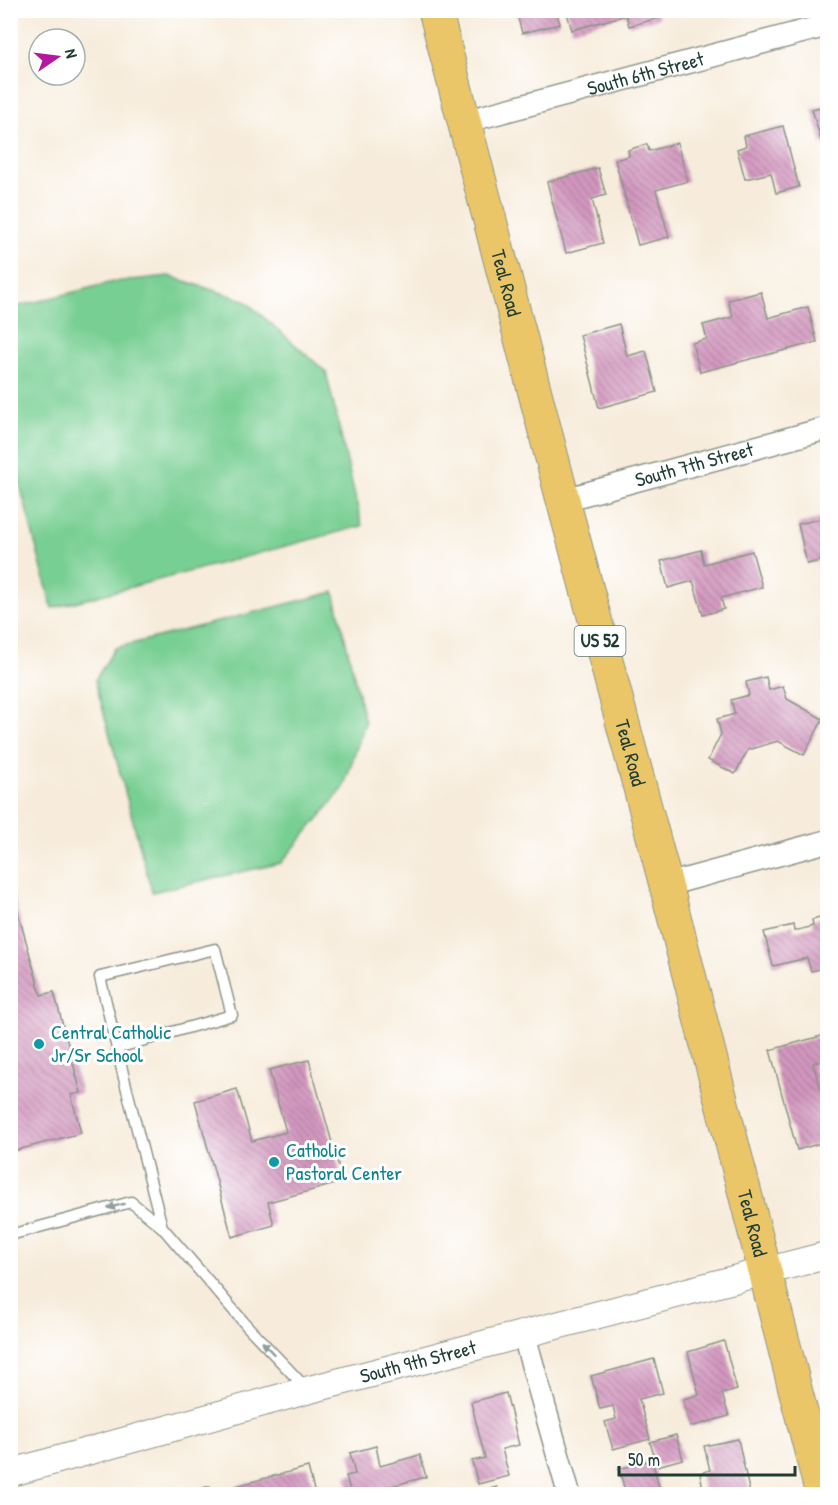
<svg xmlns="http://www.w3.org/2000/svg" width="838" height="1505" font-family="'Patrick Hand',sans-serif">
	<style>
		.green { fill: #78cf93; stroke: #4c8664; stroke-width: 1.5 }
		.building { fill: url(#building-back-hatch) }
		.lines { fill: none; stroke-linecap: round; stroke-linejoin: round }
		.service-casing { stroke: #8b9488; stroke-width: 13 }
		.minor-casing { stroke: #8b9488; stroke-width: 25 }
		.tertiary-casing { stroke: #8b9488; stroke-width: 29 }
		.primary-casing { stroke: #8b9488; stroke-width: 35 }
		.service { stroke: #fff; stroke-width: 10 }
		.minor { stroke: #fff; stroke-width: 22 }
		.tertiary { stroke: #fff; stroke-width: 27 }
		.primary { stroke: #ebc669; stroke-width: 33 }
		.oneway { fill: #8f9e9a }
		.culture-dot { fill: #0f9aa8; stroke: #fff; stroke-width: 2 }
		.labels { text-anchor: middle; stroke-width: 6; stroke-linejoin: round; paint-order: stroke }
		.shield { fill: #fff; stroke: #627771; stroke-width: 1.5 }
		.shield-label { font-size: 18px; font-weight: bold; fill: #1f3d34 }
		.street-label { font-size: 20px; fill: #1f3d34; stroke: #fff }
		.culture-label { font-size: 20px; fill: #0d838f; stroke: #fff; text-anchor: start }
	</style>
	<defs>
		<pattern id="building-back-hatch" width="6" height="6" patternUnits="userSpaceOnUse" patternTransform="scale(1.5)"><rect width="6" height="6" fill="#d397bf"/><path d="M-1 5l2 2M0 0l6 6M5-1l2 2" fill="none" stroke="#ab7c9c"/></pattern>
	</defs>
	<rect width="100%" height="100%" fill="#fff"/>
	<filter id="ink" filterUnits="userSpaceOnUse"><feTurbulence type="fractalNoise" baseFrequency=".0167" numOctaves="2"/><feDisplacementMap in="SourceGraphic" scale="12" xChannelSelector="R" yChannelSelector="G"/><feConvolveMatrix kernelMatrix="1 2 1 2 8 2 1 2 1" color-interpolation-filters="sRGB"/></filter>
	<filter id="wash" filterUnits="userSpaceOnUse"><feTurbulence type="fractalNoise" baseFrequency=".008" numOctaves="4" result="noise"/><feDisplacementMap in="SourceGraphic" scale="24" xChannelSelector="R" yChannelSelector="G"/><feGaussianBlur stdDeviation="1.35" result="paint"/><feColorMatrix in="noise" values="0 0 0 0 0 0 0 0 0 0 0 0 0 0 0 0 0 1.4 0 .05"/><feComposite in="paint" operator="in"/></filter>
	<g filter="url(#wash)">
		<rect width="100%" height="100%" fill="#f7ecdb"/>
		<path class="green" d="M169,276L244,300L326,372L362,526L52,608L11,450V308L113,282Z
			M334,592L365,723L343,789L281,863L152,892L95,680L115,648Z"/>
		<g id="blocks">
			<path class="building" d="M516,10H556L560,24L522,33Z
				M566,10H657L659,18L629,26L626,15L572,30Z
				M828,105V142L822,144L812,109Z
				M783,126L799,187L776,193L771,173L745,179L737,149L746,146L744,136Z
				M677,143L688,181L656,190L669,237L638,245L615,160L629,156L628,150L647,144L649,151Z
				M598,168L606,195L592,199L603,243L566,253L547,182Z
				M761,292L768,318L808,307L817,342L700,372L692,343L707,339L703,325L733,317L728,300Z
				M619,324L627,356L646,351L657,392L599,408L580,335Z
				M828,517V559L807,564L798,524Z
				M701,550L704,564L752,551L762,587L721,598L724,609L703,615L693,581L668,588L661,561Z
				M766,677L769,690L783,686L787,699L823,719L804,755L778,741L748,750L735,774L708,760L721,734L717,719L735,714L731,700L749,695L746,682Z
				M10,884L41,995L54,992L81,1093L71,1095L81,1133L10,1152Z
				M828,916V967L811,971L807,958L773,966L764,932L793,925L794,931L813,926L812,920Z
				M825,1035L828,1044V1060L813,1063L828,1117V1148L825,1142L797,1150L770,1050Z
				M309,1060L343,1182L268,1202L274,1225L232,1237L195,1101L237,1089L252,1141L286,1132L269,1070Z
				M724,1341L737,1390L722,1394L729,1416L690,1427L683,1399L699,1395L688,1352Z
				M654,1359L663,1393L639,1399L650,1439L613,1449L605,1422L616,1419L613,1406L600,1409L591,1376Z
				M506,1393L519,1445L502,1449L509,1476L478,1484L472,1461L485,1458L471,1402Z
				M676,1435L683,1459L657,1466L650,1442Z
				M738,1439L750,1494H704L700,1473L710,1470L704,1446Z
				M376,1446L380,1466L420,1455L426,1477L391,1486L393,1494H351L346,1476L355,1474L350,1453Z
				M652,1460L661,1494H626L619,1469Z
				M308,1467L315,1494H238L236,1486Z
				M210,1486L213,1494H182Z
				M497,1487L498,1494H473Z"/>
		</g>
	</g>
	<g filter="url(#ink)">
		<use href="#blocks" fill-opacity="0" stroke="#8b9488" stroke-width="1.5"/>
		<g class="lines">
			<g class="service-casing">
				<path id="service" d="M117,1048L232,1015L215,949L100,977L124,1078L162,1227
					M10,1235L131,1202L162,1227L247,1326L306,1388"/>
			</g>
			<g class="minor-casing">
				<g id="minor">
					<path id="s1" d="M463,122L828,25"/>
					<path id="s2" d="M563,500L828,428"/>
					<path d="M666,885L828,841"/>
					<path d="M524,1335L569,1494"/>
				</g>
			</g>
			<g class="tertiary-casing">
				<g id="tertiary">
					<path id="s3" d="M10,1473L308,1390L828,1255"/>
				</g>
			</g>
			<g class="primary-casing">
				<g id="primary">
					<path id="s4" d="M435,10L563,500L666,885L822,1494"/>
				</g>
			</g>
			<use href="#service" class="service"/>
			<use href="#minor" class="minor"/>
			<use href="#tertiary" class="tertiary"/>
			<use href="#primary" class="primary"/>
		</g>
		<defs><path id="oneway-solid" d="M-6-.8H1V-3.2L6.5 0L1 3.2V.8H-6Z" transform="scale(1.5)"/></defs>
		<g class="oneway">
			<use href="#oneway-solid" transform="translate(116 1206) rotate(165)"/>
			<use href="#oneway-solid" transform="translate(268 1348) rotate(-133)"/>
		</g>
	</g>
	<g class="culture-dot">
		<circle cx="39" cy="1044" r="6"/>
		<circle cx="274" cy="1162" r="6"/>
	</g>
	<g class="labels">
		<rect class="shield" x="574.5" y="626" width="51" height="30" rx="4.5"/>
		<g class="shield-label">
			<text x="600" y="647">US 52</text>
		</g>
		<g class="street-label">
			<text dy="7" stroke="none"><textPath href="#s1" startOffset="189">South 6th Street</textPath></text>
			<text dy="7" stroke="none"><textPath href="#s4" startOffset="282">Teal Road</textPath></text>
			<text dy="7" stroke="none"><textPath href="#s2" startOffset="136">South 7th Street</textPath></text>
			<text dy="7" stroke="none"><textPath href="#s4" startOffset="768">Teal Road</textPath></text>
			<text dy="7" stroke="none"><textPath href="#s4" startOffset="1254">Teal Road</textPath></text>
			<text dy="7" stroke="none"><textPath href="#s3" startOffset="423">South 9th Street</textPath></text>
		</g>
		<g class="culture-label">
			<text x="51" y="1039">Central Catholic<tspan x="51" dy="23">Jr/Sr School</tspan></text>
			<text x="286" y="1157">Catholic<tspan x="286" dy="23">Pastoral Center</tspan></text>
		</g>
	</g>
	<rect width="838" height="1505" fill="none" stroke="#fff" stroke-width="36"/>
	<g transform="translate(57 57) rotate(76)"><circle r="28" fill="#ffffff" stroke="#a5b1ae" stroke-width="1.5"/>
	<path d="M0-4.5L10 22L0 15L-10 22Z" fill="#b5179e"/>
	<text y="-9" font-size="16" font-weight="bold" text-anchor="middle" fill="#1f3d34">N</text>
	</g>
	<path d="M619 1466v9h176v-9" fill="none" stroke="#1f3d34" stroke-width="3"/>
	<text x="628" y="1466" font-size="18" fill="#1f3d34" stroke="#ffffff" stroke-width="4.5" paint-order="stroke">50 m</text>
</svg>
